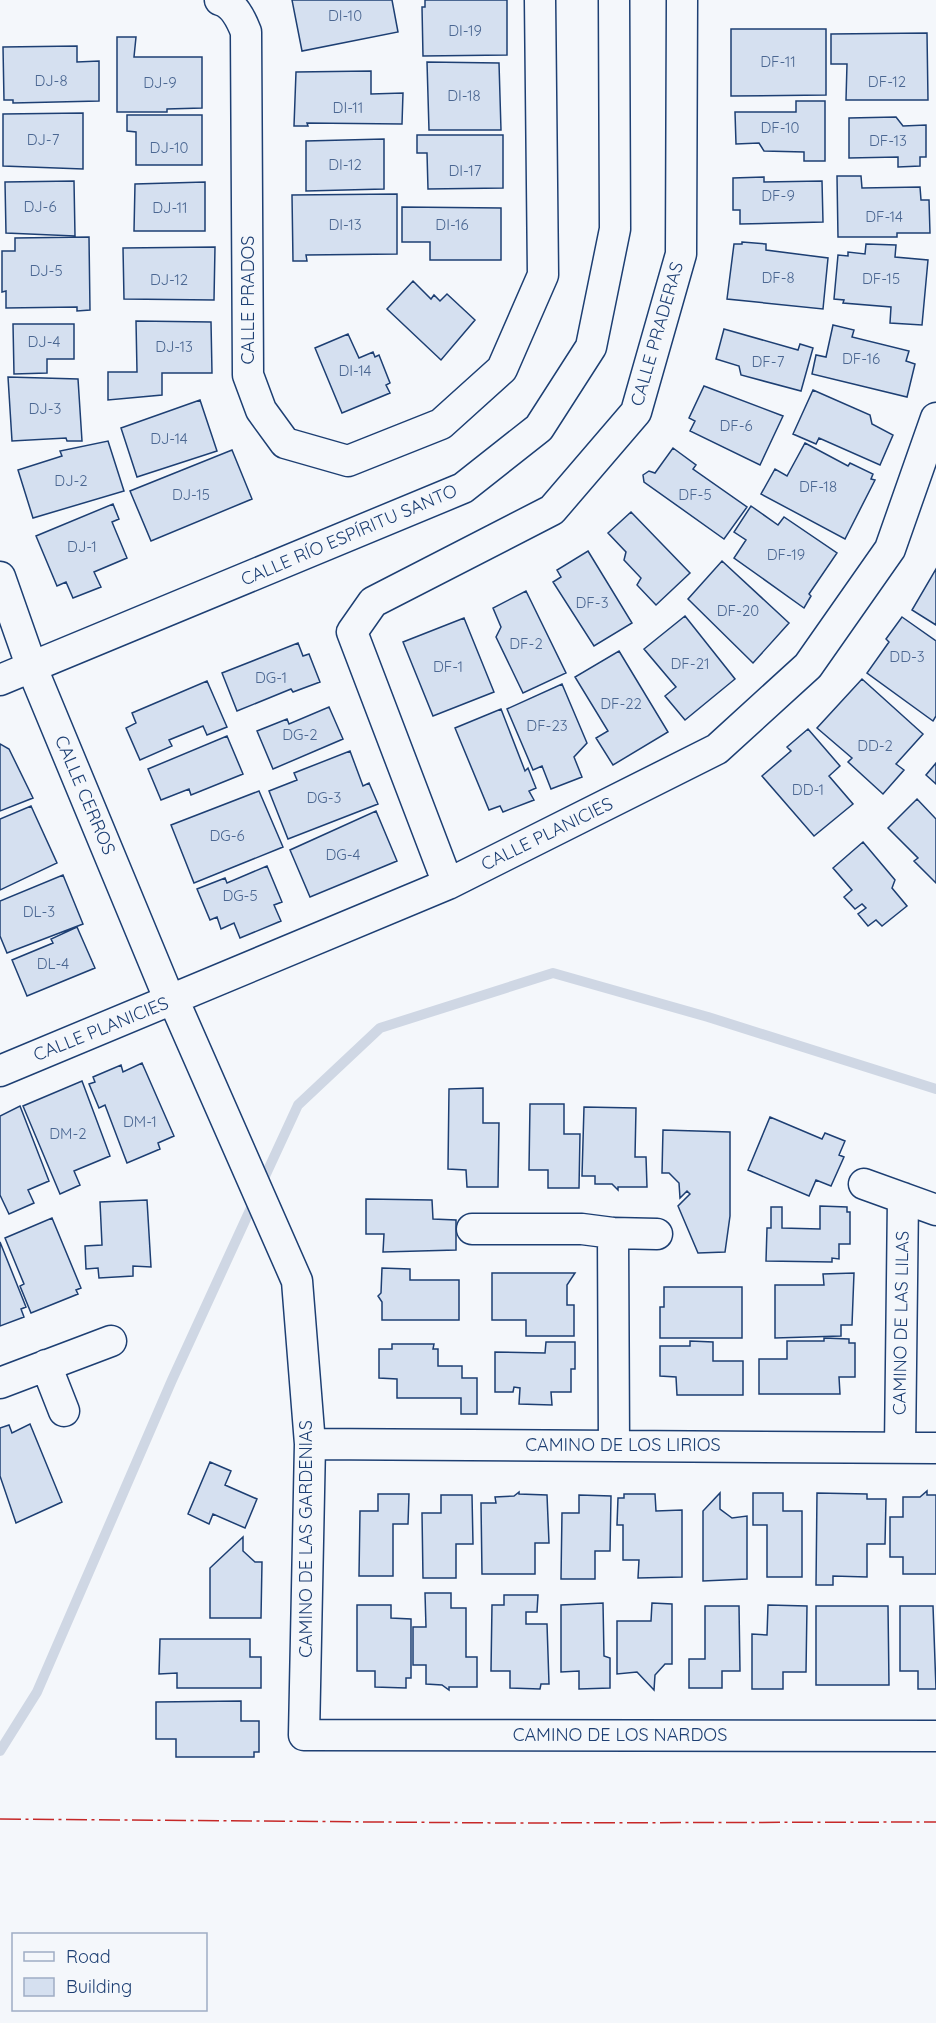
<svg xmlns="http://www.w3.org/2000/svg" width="936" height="2023" font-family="Quicksand,sans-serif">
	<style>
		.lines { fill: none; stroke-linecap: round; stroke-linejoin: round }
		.stream { stroke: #cfd7e4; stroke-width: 10 }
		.building { fill: #d5e0f0; stroke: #1d3f73; stroke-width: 1.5 }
		.minor-casing { stroke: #1d3f73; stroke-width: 33 }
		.minor { stroke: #f4f7fb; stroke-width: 30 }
		.power { stroke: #c62828; stroke-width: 1.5; stroke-dasharray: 21 4.5 3 4.5; stroke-linecap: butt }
		.labels { text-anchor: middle; stroke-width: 4.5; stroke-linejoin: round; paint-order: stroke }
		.number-label { font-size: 15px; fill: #4b6792 }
		.street-label { font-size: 18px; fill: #1d3f73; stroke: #f4f7fb }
	</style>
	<rect width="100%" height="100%" fill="#f4f7fb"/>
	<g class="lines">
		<path class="stream" d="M261,1185L298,1105L380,1028L553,973L708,1017L936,1089
			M0,1751L37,1692L172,1380L255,1199"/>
	</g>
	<path class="building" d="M292,0H392L398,32L302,51Z
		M425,0H507V55L423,56L422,7H425Z
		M731,29H826V95L731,96Z
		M927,33L928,100H846L847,64H831V34Z
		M117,37H136L134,57H202V108L167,109V112H117Z
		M77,46V62L99,61V101L13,103V100H4L3,47Z
		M427,62L499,63L501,130H429Z
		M371,71V94L403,93L402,124L307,123L308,126H294L296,72Z
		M796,101H825V161H804V152L764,151L759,143L736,144L735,112H796Z
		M83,113V169L3,166V114Z
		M127,115H202V165H136V132L127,131Z
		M896,117L903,126L926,125V157H920V166L898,167V157L849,158V118Z
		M417,135H503V188L428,189L427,153H417Z
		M384,139V189L306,191V141Z
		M837,176H861L862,188L920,187L921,200H929L930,233H897V237H838Z
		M764,177V182L822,181L823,222L740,224V210H733V178Z
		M74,181L75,236L6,233L5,182Z
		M205,182V231H134L135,184Z
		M397,194V254L306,255L307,261H293L292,195Z
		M402,207L501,208V260H430V242H402Z
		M89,237L90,310L77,311V307L6,308V291L2,292V251H15V238Z
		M742,242L766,244V250L828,258L823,309L727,299L734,244H742Z
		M866,244L896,245L895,257L928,260L922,325L890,323L891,307L843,303L844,300L834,299L838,255L848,256V252L865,254Z
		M215,247L214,300L124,299L123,248Z
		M413,281L431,299L434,295L440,301L447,294L475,320L441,360L387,309Z
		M136,321L211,322L212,373H162V395L108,400V372H137Z
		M13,324H74V359H47V373L14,374Z
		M833,325L854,330L852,337L909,351L906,361L915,364L907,397L812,374L816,355L826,357Z
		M724,329L798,350L800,344L813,348L801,391L741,375L739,366L716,359Z
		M348,334L359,358L373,352L375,357L379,355L390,383L386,385L390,393L342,413L315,348Z
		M8,377L78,379L82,441H67L66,438L12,441Z
		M704,386L783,416L760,465L690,431L695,421L689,418Z
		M813,390L870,415L872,424L893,435L880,465L819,438L816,444L793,434Z
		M200,400L217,451L137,477L121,428Z
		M108,441L124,491L33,518L18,470L62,456L60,451Z
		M805,443L848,466L850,463L873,474L871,479L875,480L845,539L761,494L775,469L787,476Z
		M673,448L696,465L693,469L747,507L724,539L644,482L643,475L649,471L655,473Z
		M232,450L252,499L151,541L130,491Z
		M113,504L119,519L112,522L127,558L94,572L101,587L73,598L66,582L57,586L36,536Z
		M751,506L778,525L784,517L837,553L809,594L811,596L804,608L734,558L746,540L734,532Z
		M631,512L690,573L656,605L637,585L641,578L624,560L626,552L608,533Z
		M588,551L632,623L594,646L553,582L561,577L557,570Z
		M722,561L789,623L753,663L688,599Z
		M936,569V625L912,610Z
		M526,591L566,673L523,693L496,637L501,627L493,608Z
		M685,616L735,679L685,720L665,696L676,687L644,649Z
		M902,617L936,641V716L933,721L867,673L889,642L886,639Z
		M464,618L494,692L433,716L403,642Z
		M298,643L303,656L309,654L320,682L293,692L291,689L237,711L222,673Z
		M619,651L668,732L613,765L596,738L608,731L575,677Z
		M862,679L923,734L896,764L904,770L883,794L848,762L852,758L817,728Z
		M207,681L227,727L207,735L203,726L169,740L172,746L140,760L126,728L136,723L132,713Z
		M562,684L587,743L574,757L582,777L551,789L542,766L533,770L507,709Z
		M329,707L343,739L273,769L257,731L287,719L289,724Z
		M501,709L525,771L528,768L536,788L529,791L534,800L503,812L500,806L489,810L455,728Z
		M808,729L840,766L829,776L853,804L814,836L762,776L791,751L787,747Z
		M227,736L243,774L191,795L189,789L161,800L148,769Z
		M0,744L9,749L33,798L0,811Z
		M350,751L363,786L369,783L378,804L288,839L269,791L297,780L294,773Z
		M936,763V784L926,775Z
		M259,791L283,847L194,883L171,825Z
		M917,799L936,819V883L914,861L918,858L888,828Z
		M31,806L57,863L0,890V819Z
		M376,811L397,861L310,897L290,850Z
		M863,842L895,880L892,888L907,906L882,926L876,920L868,926L858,914L866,908L862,904L855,909L844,897L852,890L833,868Z
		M267,866L282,902L274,905L281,921L240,938L234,923L221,929L217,917L210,920L197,889L225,878L227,883Z
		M63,875L83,924L7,953L0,936V901Z
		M77,927L95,968L27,996L12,960L53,943L51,939Z
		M142,1063L174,1136L158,1143L160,1149L127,1163L105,1105L99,1108L89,1084L95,1082L93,1077L121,1065L123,1072Z
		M82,1081L110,1156L74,1171L80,1185L60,1194L23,1106Z
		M483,1088V1123H499L498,1187H467L466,1170L448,1169L449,1089Z
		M530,1104H564V1134H580L579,1188H548V1170H529Z
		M20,1106L49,1181L28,1190L34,1203L9,1214L0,1195V1116Z
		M584,1107L636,1108L635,1157H646L647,1187H618V1190L612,1184H595V1176H582Z
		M770,1117L822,1139L825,1133L845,1141L839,1155L844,1157L831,1186L816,1180L809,1196L748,1170Z
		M663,1130L730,1132V1216L725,1252L698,1253L678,1206L690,1194L687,1191L680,1198L679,1183L669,1173H662Z
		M366,1199L432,1200L433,1219L456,1220V1250L383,1252L384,1234H366Z
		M147,1200L151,1267L133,1266V1276L99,1278L98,1268L86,1269L85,1246L102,1245L100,1202Z
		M820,1206L847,1207V1212H850V1244H839V1259L832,1258V1262L766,1261L767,1228H771V1207H782V1228L820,1229Z
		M52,1218L81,1288L76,1290L78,1294L31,1313L20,1286L24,1284L5,1238Z
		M0,1242L26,1307L21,1309L24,1317L0,1326Z
		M382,1268L410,1269V1280H459V1320H382V1302L378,1296L381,1293Z
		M492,1273H575L567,1285V1305H574V1336H526V1320H492Z
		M854,1273L852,1325H841V1336L775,1338V1285H824L823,1274Z
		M664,1287H742V1338H660V1307H664Z
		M824,1338L849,1339V1343H855V1377H839L840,1394H759V1359H787V1341H824Z
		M690,1341L713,1342V1361H743V1395H677L676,1377L660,1376V1346H690Z
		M546,1342H575V1369H571V1392H551L552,1405L519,1404L520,1388L514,1387L513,1392H495V1352L545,1353Z
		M392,1344H434L433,1349H438V1366H462V1378H477V1414H461V1398H397V1379L379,1378V1349H392Z
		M30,1424L62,1502L16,1523L0,1476V1428L9,1425L12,1433Z
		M210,1462L231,1471L225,1485L257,1499L245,1528L213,1514L209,1524L188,1514Z
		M927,1491V1495H936V1574H903V1557H890V1517H903V1497H920Z
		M519,1492V1494L547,1495L549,1543H535V1574H482L481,1503H496L495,1497L514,1496Z
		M720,1493V1509L732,1518L747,1516V1579L703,1581V1511Z
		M753,1493H783V1511H802V1577H767V1525H753Z
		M817,1493L867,1494V1499H886L885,1544H867V1577L833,1576V1585H816Z
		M378,1494H409L408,1524H393V1576H359L360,1511H378Z
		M624,1494H655L656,1511L682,1510V1577L638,1578L639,1560H623V1525H617L618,1498H624Z
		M441,1495H472L473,1544H456V1578H423L422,1513H441Z
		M579,1495L611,1496L610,1551H595V1579H561L562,1513H579Z
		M243,1537V1551L255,1562H262L261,1618H210V1568Z
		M425,1593H451V1608H466V1657H477V1687H449V1690L442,1685L426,1684V1665H413V1627H426Z
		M504,1595H538L537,1612H526V1624H547L549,1684H541L540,1689L510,1688V1671H491L492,1605H504Z
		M603,1603L604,1656L610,1658V1688L579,1689V1671L561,1672V1605Z
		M652,1603L672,1604V1664H665L655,1675L654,1690L637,1672L617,1674V1621H651Z
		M357,1605H391V1618L411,1619V1678H406V1688L375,1687V1671H357Z
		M768,1605L807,1606L806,1672H783V1689H752V1634L767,1635Z
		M705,1606H739L740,1671H722V1688H689V1659H705Z
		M816,1606H888L889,1685H816Z
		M900,1606H933L936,1689H918V1671H900Z
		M160,1639H250V1657H261V1688H177V1673L159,1674Z
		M241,1701V1721H259V1752H254V1757H176V1739H156V1702Z"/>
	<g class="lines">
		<g class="minor-casing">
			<path id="minor" d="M220,0C234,4 241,19 246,32L248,375L261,410L285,443L348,461L441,424L502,369L543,275L540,0
				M0,577L32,668L170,1001L177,1008L297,1281L310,1444L304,1735L936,1736
				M0,680L463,488L539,428L591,347L615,229L614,0
				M448,884L352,632L373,602L552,510L636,412L681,254L682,0
				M0,1071L448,884L717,749L808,666L890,549L936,418
				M864,1184L936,1210
				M472,1229H582L613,1233L657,1234
				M613,1233L614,1445
				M46,1365L64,1411
				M0,1383L111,1341
				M310,1444L936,1448
				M900,1448L903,1198"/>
		</g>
		<use href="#minor" class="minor"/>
		<path class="power" d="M0,1819L505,1823L936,1822"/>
	</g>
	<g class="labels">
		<g class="number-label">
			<text x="345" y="21">DI-10</text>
			<text x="465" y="36">DI-19</text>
			<text x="778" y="67">DF-11</text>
			<text x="51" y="86">DJ-8</text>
			<text x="887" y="87">DF-12</text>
			<text x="160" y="88">DJ-9</text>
			<text x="464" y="101">DI-18</text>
			<text x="348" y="113">DI-11</text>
			<text x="780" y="133">DF-10</text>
			<text x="43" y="145">DJ-7</text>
			<text x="888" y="146">DF-13</text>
			<text x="169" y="153">DJ-10</text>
			<text x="345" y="170">DI-12</text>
			<text x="465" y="176">DI-17</text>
			<text x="778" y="201">DF-9</text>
			<text x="40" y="212">DJ-6</text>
			<text x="170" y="213">DJ-11</text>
			<text x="884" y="222">DF-14</text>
			<text x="345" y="230">DI-13</text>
			<text x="452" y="230">DI-16</text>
			<text x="46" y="276">DJ-5</text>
			<text x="778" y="283">DF-8</text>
			<text x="881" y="284">DF-15</text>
			<text x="169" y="285">DJ-12</text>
			<text x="44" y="347">DJ-4</text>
			<text x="174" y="352">DJ-13</text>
			<text x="861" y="364">DF-16</text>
			<text x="768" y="367">DF-7</text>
			<text x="355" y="376">DI-14</text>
			<text x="45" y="414">DJ-3</text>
			<text x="736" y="431">DF-6</text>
			<text x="169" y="444">DJ-14</text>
			<text x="71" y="486">DJ-2</text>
			<text x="818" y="492">DF-18</text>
			<text x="191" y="500">DJ-15</text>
			<text x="695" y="500">DF-5</text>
			<text x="82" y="552">DJ-1</text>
			<text x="786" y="560">DF-19</text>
			<text x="592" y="608">DF-3</text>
			<text x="738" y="616">DF-20</text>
			<text x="526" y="649">DF-2</text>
			<text x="907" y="662">DD-3</text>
			<text x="690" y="669">DF-21</text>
			<text x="448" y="672">DF-1</text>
			<text x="271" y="683">DG-1</text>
			<text x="621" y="709">DF-22</text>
			<text x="547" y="731">DF-23</text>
			<text x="300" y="740">DG-2</text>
			<text x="875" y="751">DD-2</text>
			<text x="808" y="795">DD-1</text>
			<text x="324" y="803">DG-3</text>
			<text x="227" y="841">DG-6</text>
			<text x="343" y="860">DG-4</text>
			<text x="240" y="901">DG-5</text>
			<text x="39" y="917">DL-3</text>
			<text x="53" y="969">DL-4</text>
			<text x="140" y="1127">DM-1</text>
			<text x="68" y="1139">DM-2</text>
		</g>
		<g class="street-label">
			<text transform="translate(248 300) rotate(-90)" y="6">CALLE PRADOS</text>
			<text transform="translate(657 334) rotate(-74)" y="6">CALLE PRADERAS</text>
			<text transform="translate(349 535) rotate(-23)" y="6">CALLE RÍO ESPÍRITU SANTO</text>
			<text transform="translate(85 795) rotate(67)" y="6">CALLE CERROS</text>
			<text transform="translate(547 834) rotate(-26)" y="6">CALLE PLANICIES</text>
			<text transform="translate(101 1029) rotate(-22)" y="6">CALLE PLANICIES</text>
			<text transform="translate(901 1323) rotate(-89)" y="6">CAMINO DE LAS LILAS</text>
			<text x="623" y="1451">CAMINO DE LOS LIRIOS</text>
			<text transform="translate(306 1539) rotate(-90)" y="6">CAMINO DE LAS GARDENIAS</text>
			<text x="620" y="1741">CAMINO DE LOS NARDOS</text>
		</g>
	</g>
	<rect x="12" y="1933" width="195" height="78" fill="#f4f7fb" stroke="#9eadc5" stroke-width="1.5"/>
	<rect x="24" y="1952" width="30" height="9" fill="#f4f7fb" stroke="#9eadc5" stroke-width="1.5"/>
	<text x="66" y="1963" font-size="18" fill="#1d3f73">Road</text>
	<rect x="24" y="1978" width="30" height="18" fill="#d5e0f0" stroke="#9eadc5" stroke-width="1.5"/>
	<text x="66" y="1993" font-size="18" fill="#1d3f73">Building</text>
</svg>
